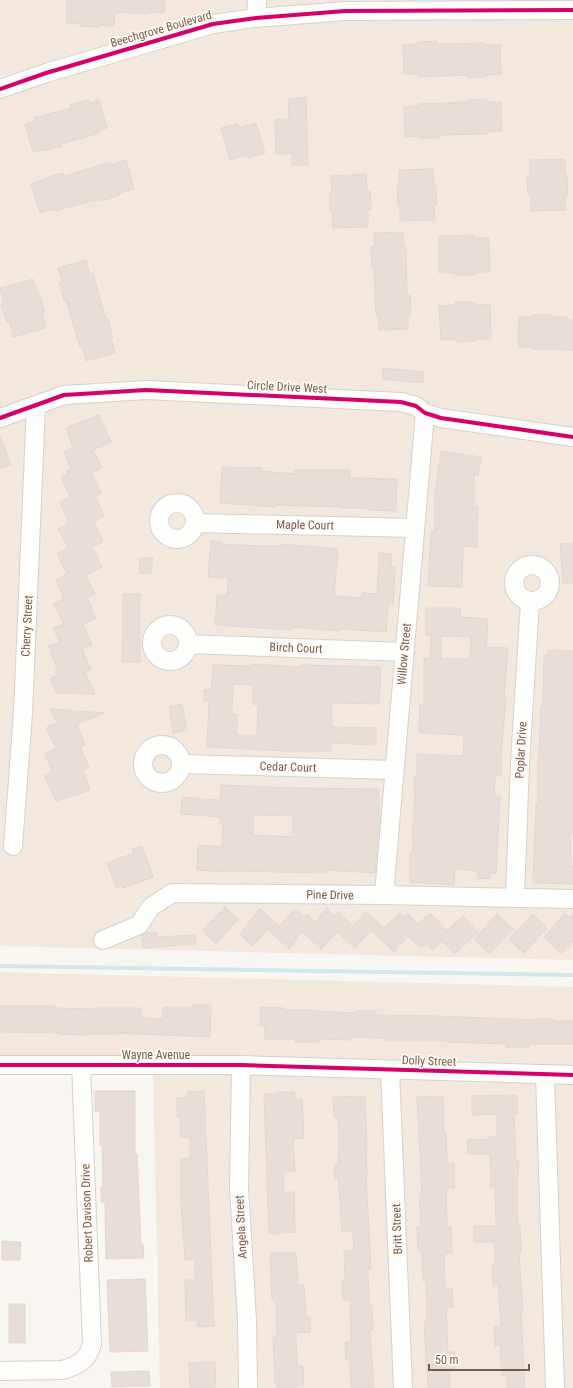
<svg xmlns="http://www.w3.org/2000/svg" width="573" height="1388" font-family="'Roboto Condensed',sans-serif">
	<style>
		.residential { fill: #f2e8de }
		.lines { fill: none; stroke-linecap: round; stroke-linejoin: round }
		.stream { stroke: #d0e8ea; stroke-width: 4 }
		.building { fill: #e6ded7; stroke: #e2d8d2; fill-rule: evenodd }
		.minor-casing { stroke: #d7d1cb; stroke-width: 20 }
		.minor { stroke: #fefefd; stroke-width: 18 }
		.cycleway-casing { stroke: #fffaf3; stroke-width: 6 }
		.cycleway { stroke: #d6006c; stroke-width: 4 }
		.labels { text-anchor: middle; stroke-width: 3.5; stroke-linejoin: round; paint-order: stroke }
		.street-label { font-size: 12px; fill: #7a5c4d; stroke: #fffaf3 }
	</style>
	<rect width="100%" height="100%" fill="#f9f5f0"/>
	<path class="residential" d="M0,0H573V960L0,946Z
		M0,972L573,987V1388H160L153,1075L0,1070Z"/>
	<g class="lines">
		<path class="stream" d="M0,966L573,975"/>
	</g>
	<path class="building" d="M67,0H165L164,13L149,12V14L115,12L114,26L100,25L99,27L80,26V24L66,23Z
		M437,41V44L485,43V45H500L501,74L486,75V77L467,78V75L418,77V74H404L403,45L418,44V42Z
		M306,97L308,165H292V153L276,154L275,119H289L288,99Z
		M486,99L487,102H501L502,131L488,132L487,134L439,135V138H419V136L405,137L404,107L419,106V104L467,102V100Z
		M89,100L90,103L99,100L107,128L98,131L99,133L61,144L62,146L43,151L42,150L33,152L25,124L34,121V118L71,108L70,105Z
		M256,123L265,153L248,158L247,155L230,160L221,128L238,124L239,128Z
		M565,159V175H567L568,195H565L566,210L531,211V195H528L527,176H530V160Z
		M126,160L134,189L119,193L120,195L102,201L101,199L54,211L53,209L40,213L31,184L45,180V178L63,173L64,176L111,162V165Z
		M433,169L434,185H436L437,205H434L435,220L400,221V205H398L397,186H399V170Z
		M366,174L367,191H370L371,209H368V227L333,228L332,211H330V192L332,191L331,176Z
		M403,232L404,247H406L407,296L410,295L411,314H408V329L379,330L378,315H376L374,267H372L371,247H374V233Z
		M474,235V238H489L490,272H475V275H455V273H439V236Z
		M86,260L90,274L93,273L106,320L108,319L113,338H111L115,353L86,361L82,346L80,347L66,300L64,301L59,282H62L58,268Z
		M33,279L37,294L39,293L45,312H42L46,328L13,337L9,321L7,322L1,304L4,303L0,288Z
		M455,302H475V305L490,304L491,339H475V341L456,342V339L441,340L439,306L455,305Z
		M533,315H552L553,317H567V320H573V350L533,349V347H518L519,317H533Z
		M383,368L424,372L423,383L382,379Z
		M99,415L111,442L93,450L102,468L91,473L101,493L95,496L104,516L94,522L103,542L92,547L102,567L86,575L95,594L87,598L96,618L83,624L92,645L82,649L91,669L85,672L95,694L57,693L50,679L57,675L55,670L58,669L51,654L52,653L49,646L60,642L53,628L64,624L54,604L64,599L56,580L67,574L57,553L68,548L58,529L69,523L60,502L70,497L61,477L68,474L66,471L71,469L64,452L73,448L66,428Z
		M0,437H1L11,465L0,469Z
		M441,451L481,457L478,476L474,475V506H478L477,547L463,546L462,587L428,586L431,531H435V493Z
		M222,467L262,468V471L294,474V470H350V478L397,479L396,511L368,510V508H341V507L276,505V507L220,503Z
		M211,541L221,542V544L259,546H280L281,544L338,549L334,596L361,598L362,593L377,594L379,553L392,554L391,566H395L394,590L393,604H388L386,632L340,629V631L292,627V630L215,625L217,595H227L228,578L208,577Z
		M573,543V583H563L560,544Z
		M140,558H153L151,574L139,573Z
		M123,594H140V662H122Z
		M426,608H460L461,617L488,619L486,647L508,648L504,699H506L502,744L501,776H495L494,796H500L496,873H490V879L478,878V871L455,869L454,885L410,882V851H413L412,824L414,823V802H415L414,777H417V754L463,756L464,735L419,733L420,704L424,705V658L430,659L431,636L426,635ZM441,636L471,637L470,659H441Z
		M548,650L573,651V834H570L571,866H573V884L533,883L536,804H538V756H539L541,706H543L544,655L548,656Z
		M253,664L301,667V665L381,667L379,704L332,703V727L376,728V745L331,743V751H287L207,747L209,701H204V690L211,689L213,665L253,666ZM233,684L253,685V704L258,705L257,735H237V714H232Z
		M182,704L187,730L173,733L169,707Z
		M50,709L104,713L77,724L85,745L80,747L89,767L83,770L90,790L56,801L44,775L52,771L45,754L56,748L46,728L57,723Z
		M221,785L294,788L379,789V821L375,873L327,870V873L229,871V872L197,870L198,845L222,847L223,823H220V817L181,814L182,797L201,799V801H204V799L220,800ZM253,815L293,816V837L253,835Z
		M142,846L153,877L123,888L122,885L116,888L107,863L134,853L132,849Z
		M225,907L238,919L216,944L202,930Z
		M260,908L279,926L295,909L304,917L307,914L315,922L327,908L334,916L338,912L353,926L366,912L384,928L400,913L403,917L407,913L418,924L430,913L447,931L463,916L478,932L455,954L442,941L433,950L426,943L421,948L408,936L394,952L371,930L355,948L337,932L321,949L302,931L289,949L268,929L252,946L240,934Z
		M565,913L569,917L573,913V941L561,954L544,937Z
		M497,914L513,929L489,954L474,939Z
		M533,914L547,928L524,953L509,939Z
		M156,932L157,937L195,935L196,944L143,948L142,935L146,933Z
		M192,1005H211L210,1037L117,1033V1034H85V1035L60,1034V1033L0,1032V1006H55V1008L94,1009V1008H141V1018L163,1019V1007H192Z
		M260,1007L284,1008V1010H313V1011L356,1013V1011H376V1015L436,1016L535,1020V1019H554V1021H573V1044H530L529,1047H506V1044L446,1042V1041H385L386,1038L351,1037V1040L319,1039V1042H295V1039H264L265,1026H260Z
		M95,1091H135V1154H137L141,1244H143L144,1258L106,1259L105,1202H101V1187H103L102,1145H100V1111H95Z
		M204,1091L214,1326L198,1327L197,1320L186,1321L185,1280H195V1259L185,1260L181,1200V1159L190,1158V1138H181L180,1117H177V1098H188V1092Z
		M278,1092H294L296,1099H302L304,1138L293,1139L295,1171L283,1172L284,1192H294L295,1232L269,1234L264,1094H278Z
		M517,1095L518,1114H514L516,1161H519L517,1186L518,1225H520L521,1253H519L523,1312H521L525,1388H507V1376H502L500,1345L495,1346L494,1326H501L498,1284H493L492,1265L495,1264V1242H474V1226H496L495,1187H491L490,1156L489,1154H468L467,1140L489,1139V1137H497V1114L472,1115V1096Z
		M365,1096L367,1148H366L367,1176H366L371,1269H368L369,1306L372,1305L373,1329H370L374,1388H351L350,1360H346L345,1342L351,1341L350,1300H343L342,1281H345L344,1251H354L353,1231H342L338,1177L335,1178L334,1165H338V1153H339L338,1117H334L333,1097Z
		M443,1096L444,1132H446L447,1163H454V1188H446L447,1226H451L452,1253L444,1254L445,1288H452L453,1307L446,1308L448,1352H455L456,1369H449L450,1388H428L424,1322H427L426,1281H423L422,1252H418L417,1227H421L419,1194H422L417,1097Z
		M2,1241L21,1242L20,1260H2Z
		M270,1253H296L298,1285H304L306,1317H310V1332L296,1333L297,1366H303L304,1385L296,1386V1388H277V1384H275L273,1337H277L276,1300H272Z
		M145,1279L148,1351L110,1352L107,1280Z
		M9,1304H25V1343H9Z
		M215,1362L216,1387L190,1388L189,1363Z
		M149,1371L150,1386L112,1387L111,1372Z"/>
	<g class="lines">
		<g class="minor-casing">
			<path id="minor" d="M256,18L257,0
				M0,89L46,73L213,24L256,18L345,11L573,10
				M0,418L64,395L146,390L401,402L416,406L425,413L441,418L573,437
				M159 521a18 18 0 1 1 36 0a18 18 0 1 1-36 0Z
				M195,523L415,528
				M514 583a18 18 0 1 1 36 0a18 18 0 1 1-36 0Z
				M152 643a18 18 0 1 1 36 0a18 18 0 1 1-36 0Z
				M188,644L404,652
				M143 764a19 19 0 1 1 38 0a19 19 0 1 1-38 0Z
				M181,764L394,770
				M13,846L23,713L36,405
				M384,895L425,413
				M515,898L520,763L530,601
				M103,940L139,925L151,907L172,893L384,895L573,899
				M0,1065H241L573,1075
				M241,1065L239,1188L247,1320L248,1388
				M390,1070L403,1388
				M545,1075L555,1388
				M0,1371L62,1370C78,1366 88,1360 92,1344L81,1065"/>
		</g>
		<use href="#minor" class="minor"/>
		<g class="cycleway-casing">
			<path id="cycleway" d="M0,89L46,73L213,24L256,18L345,11L573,10
				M0,418L64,395L146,390L401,402L416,406L425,413L441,418L573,437
				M0,1065H241L573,1075"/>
		</g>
		<use href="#cycleway" class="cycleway"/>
	</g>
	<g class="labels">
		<g class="street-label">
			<text transform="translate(161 29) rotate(-16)" y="4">Beechgrove Boulevard</text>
			<text transform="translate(287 387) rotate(3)" y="4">Circle Drive West</text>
			<text transform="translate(305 525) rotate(1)" y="4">Maple Court</text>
			<text transform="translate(27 626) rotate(-87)" y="4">Cherry Street</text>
			<text transform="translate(296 648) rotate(2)" y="4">Birch Court</text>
			<text transform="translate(404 654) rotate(-85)" y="4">Willow Street</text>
			<text transform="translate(521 750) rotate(-87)" y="4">Poplar Drive</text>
			<text transform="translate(288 767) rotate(2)" y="4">Cedar Court</text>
			<text transform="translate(330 895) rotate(1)" y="4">Pine Drive</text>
			<text x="156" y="1059">Wayne Avenue</text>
			<text transform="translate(429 1061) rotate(2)" y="4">Dolly Street</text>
			<text transform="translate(87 1213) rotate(-92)" y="4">Robert Davison Drive</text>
			<text transform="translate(241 1227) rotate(-93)" y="4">Angela Street</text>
			<text transform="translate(397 1229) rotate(-92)" y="4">Britt Street</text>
		</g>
	</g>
	<path d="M429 1364v6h100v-6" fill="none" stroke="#7a5c4d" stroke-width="2"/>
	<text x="435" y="1364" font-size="12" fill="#7a5c4d" stroke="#fffaf3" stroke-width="3" paint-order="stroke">50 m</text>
</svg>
